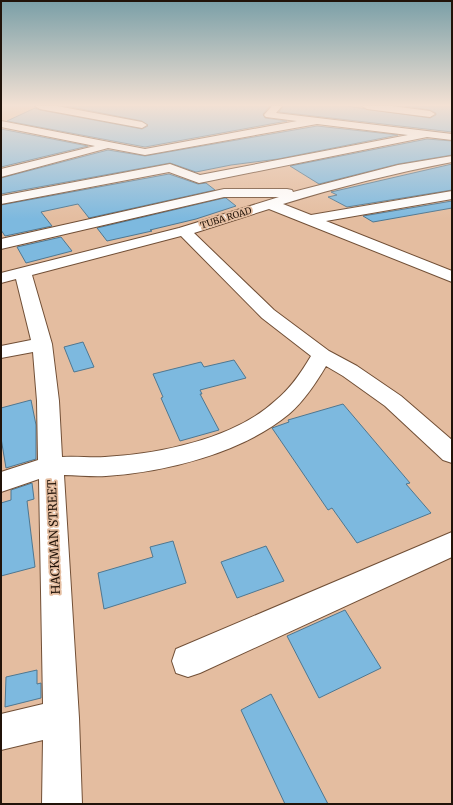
<svg xmlns="http://www.w3.org/2000/svg" width="453" height="805" font-family="Merriweather,serif">
	<style>
		.building { fill: #7db9df; stroke: #4f7790 }
		.lines { fill: none; stroke-linecap: round; stroke-linejoin: round }
		.minor-casing { stroke: #714f36; stroke-width: 2 }
		.minor { fill: #fff; fill-rule: evenodd }
		.labels { text-anchor: middle; stroke-width: 3.5; stroke-linejoin: round; paint-order: stroke }
		.far-street-label { font-size: 9px; fill: #211309; stroke: #e4bda0 }
		.near-street-label { font-size: 12px; fill: #211309; stroke: #e4bda0 }
	</style>
	<rect width="100%" height="100%" fill="#e4bda0"/>
	<path class="building" d="M66,106H270L263,114L265,118L287,121L145,147L7,121L35,108L40,110L142,129L148,126L142,121Z
		M283,106H346L430,118L436,115V113L430,110L405,106H452V132L279,112Z
		M317,126L398,135L278,159L231,165L196,172L170,163L1,194V178L108,150L145,156Z
		M1,129L88,146L1,167Z
		M427,139L452,141V155L398,164L319,184L290,166Z
		M452,164V190L347,207L328,197L337,195L331,192Z
		M169,174L198,184L206,183L215,190L89,218L78,204L41,212L52,226L10,235L5,236L1,230V205Z
		M224,198H226L236,206L196,219L150,230L152,231L107,241L97,228Z
		M452,201V208L373,222L363,216Z
		M61,237L72,251L26,263L17,247Z
		M83,342L94,367L74,372L64,347Z
		M234,360L246,378L200,390L202,394H200L219,430L180,441L161,398L163,397L153,374L201,362L204,367Z
		M31,400L36,425V459L6,468L1,438V408Z
		M343,404L410,483L406,484L431,513L357,543L332,508L328,510L272,428L289,422L288,420Z
		M32,483L34,499L27,501L35,567L1,576V503L11,500V490Z
		M173,541L186,583L104,609L98,573L153,557L150,547Z
		M266,546L284,581L237,598L221,562Z
		M345,610L381,668L319,698L287,636Z
		M37,670V684L41,683V698L5,707L6,677Z
		M271,694L328,804H285L241,710Z"/>
	<g class="lines">
		<g class="minor-casing">
			<path id="minor" d="M35,106H57L142,122L147,125L142,128L40,109Z
				M272,106H282L276,113L452,134V140L427,137L199,183L169,172L1,204V196L170,164L200,175L408,135L317,124L145,155L108,148L1,177V169L95,146L1,127V121L145,149L297,121L266,117L264,115Z
				M362,106H392L430,111L435,114L430,117L367,109Z
				M452,156V162C395,173 338,187 283,204L311,215L452,191V199L326,221L452,271V282L269,209L194,233L274,310L329,351L357,366L401,396L452,440V463L443,460L385,406L343,376L326,366C316,383 304,401 289,414C242,453 166,472 106,476C92,477 78,475 64,475L79,718L82,804H42L43,740L1,750V714L43,704L39,479L1,492V472L38,460L37,401L33,352L1,358V346L31,340L16,279L1,283V273L179,228L279,197H224L1,249V239L224,189H287L292,190L293,192L398,165ZM181,236L262,318L311,356C301,373 290,389 275,401C234,439 159,454 105,457C91,458 77,456 62,457L59,401L52,344L32,275Z
				M452,532V557L200,673L188,677L176,673L172,661L176,649Z"/>
		</g>
		<use href="#minor" class="minor"/>
	</g>
	<linearGradient id="sky" x2="0" y2="1"><stop stop-color="#7a9fa7"/><stop offset="0.48" stop-color="#f3e1d4"/><stop offset="1" stop-color="#f3e1d4" stop-opacity="0"/></linearGradient>
	<rect width="453" height="219" fill="url(#sky)"/>
	<g class="labels">
		<g class="far-street-label">
			<text transform="translate(226 218) rotate(-17)" y="3">TUBA ROAD</text>
		</g>
		<g class="near-street-label">
			<text transform="translate(54 537) rotate(-92)" y="4">HACKMAN STREET</text>
		</g>
	</g>
	<rect width="453" height="805" fill="none" stroke="#211309" stroke-width="4"/>
</svg>
